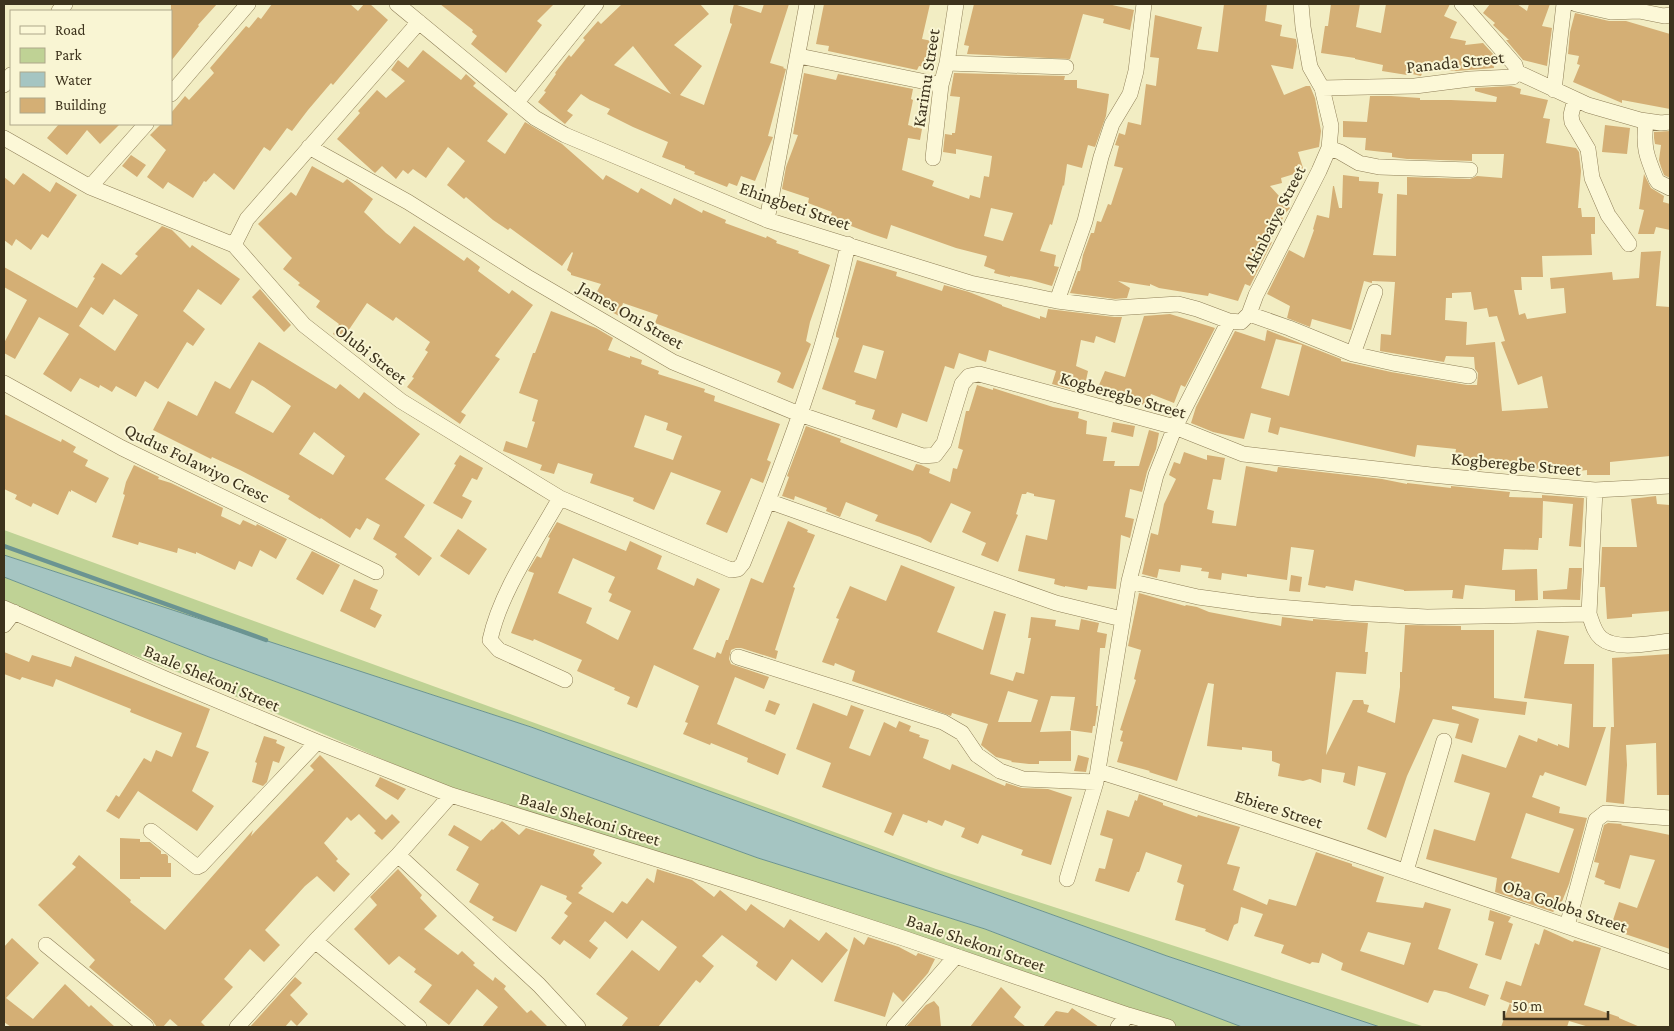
<svg xmlns="http://www.w3.org/2000/svg" width="1674" height="1031" font-family="'Crimson Pro',serif">
	<style>
		.green { fill: #bfd295 }
		.water { fill: #a5c5c2; stroke: #6b9492 }
		.lines { fill: none; stroke-linecap: round; stroke-linejoin: round }
		.stream { stroke: #6b9492; stroke-width: 4.5 }
		.building { fill: #d4af75; fill-rule: evenodd }
		.minor-casing { stroke: #8f7f58; stroke-width: 16 }
		.minor { stroke: #fcf8d7; stroke-width: 15 }
		.labels { text-anchor: middle; stroke-width: 4; stroke-linejoin: round; paint-order: stroke }
		.street-label { font-size: 18px; fill: #3d331d; stroke: #f9f5d3 }
	</style>
	<rect width="100%" height="100%" fill="#f2edc3"/>
	<path class="green" d="M4,530L936,869L1425,1027H1373L1167,956L531,727L4,555Z
		M4,577L209,657L534,777L758,858L985,929L1242,1027H1147L452,789L190,677L4,606Z"/>
	<path class="water" d="M4,555L531,727L1167,956L1380,1027H1242L985,929L758,858L534,777L209,657L4,577Z"/>
	<g class="lines">
		<path class="stream" d="M4,546L266,640"/>
	</g>
	<path class="building" d="M171,4H217L198,25L199,26L171,61Z
		M272,4H350L358,11L364,4H370L388,20L333,85L331,83L308,110L292,131L287,128L270,151L264,147L234,190L214,173L206,182L204,181L193,198L168,182L163,189L147,177L166,150L150,135L161,124H171V113L185,96L189,100L214,73L210,68L246,26L249,28L258,17L261,19Z
		M440,4H554L537,21L542,25L506,73L471,44L477,36L472,32L473,30Z
		M622,4H700L709,14L674,45L702,66L680,95L704,105L732,24L730,23V19L734,4L761,13L764,4H789L770,63L784,67L783,68L786,69L768,136L773,137L755,181L741,176L737,186L729,183L727,187L694,174L695,172L685,168V166L662,157L668,142L633,127L607,114L610,109L590,100L581,94L567,111L573,115L565,124L538,102L546,92L544,91L556,74L555,73L569,55L571,57L585,40L583,38L598,21L601,24ZM633,46L671,94L614,65Z
		M824,4H930L922,39L937,42L931,68L919,66L917,70L828,51L829,46L816,44Z
		M974,4H1108L1134,10L1130,30L1103,23L1104,19L1083,14L1070,59L967,54L969,46L964,45Z
		M1224,4H1267L1265,21L1282,25L1280,36L1296,39L1297,46L1293,69L1271,65L1284,95L1306,86H1310L1315,98L1321,131L1319,147L1298,152L1304,171L1281,178L1282,183L1270,186L1290,208L1282,217L1283,218L1270,241L1272,242L1250,286L1245,284L1238,301L1209,293L1208,296L1159,288L1150,284V286L1118,281L1130,288L1127,298L1115,299L1070,293L1078,271H1080L1083,255L1091,233H1094L1097,221L1101,222L1108,204L1111,205L1123,168L1114,166L1119,146L1115,145L1119,133L1125,135L1128,122L1141,125L1146,84L1156,86L1159,58L1150,57L1155,15L1202,27L1197,49L1218,52Z
		M1331,4H1360L1356,27L1381,33L1386,4H1450L1444,16L1457,22L1450,38L1466,41L1465,45L1483,43L1494,55H1492L1494,68L1456,71L1431,68L1430,73L1423,71L1421,76L1408,73L1407,75L1382,71L1383,65L1355,59V58L1321,53L1325,26H1328Z
		M1490,4H1517L1527,11L1529,4H1550L1542,26L1552,28L1547,66L1523,60L1506,40H1509L1493,25L1495,23L1483,13Z
		M1575,13L1609,21H1626L1670,34V109L1622,100V103L1573,82L1580,65L1577,64L1579,56L1568,54L1570,32Z
		M423,50L461,80L466,74L476,83L473,86L508,114L487,141L505,154L525,122L562,144L603,180L606,175L638,193L641,188L671,205L674,198L702,213L703,210L726,220L725,223L766,238L767,236L777,241L776,243L799,251L798,253L830,265L810,322L806,341L811,344L793,389L777,382L781,373L779,371L655,323L658,315L623,303L619,316L592,301L601,284L571,275V273L567,270L573,253L572,252L562,266L510,228L508,230L493,220L466,197L464,199L447,185L465,161L448,147L426,178L413,169L408,174L403,170L396,179L382,166L375,173L337,139L360,113L358,111L377,90L386,98L405,81L391,70L398,60L408,68Z
		M804,73L836,80L838,74L913,89L911,99L913,100L908,125L922,129L920,140L908,138L902,170L934,181L932,186L969,199L970,195L980,198L984,176L989,177L992,156L956,149V154L943,152L945,134L952,135V133H955L960,97L950,96L954,73L1065,76L1064,80H1077V88L1109,94L1106,116L1095,147L1088,145L1082,168L1067,164L1064,186L1063,185L1052,225L1050,224L1040,251L1056,255L1054,266L1059,267L1052,286L1031,280L1010,276V277L994,273L995,270L984,266L987,256L956,248L891,225L887,239L872,234L830,218L832,212L808,203L809,198L782,189L786,167L798,135L793,134ZM991,208L1013,213L1003,241L984,236Z
		M1511,86L1521,89L1520,94L1548,100L1543,118L1550,119L1546,143L1576,148L1579,152L1581,171L1578,208H1581L1582,217H1595V234H1591L1592,255L1542,256L1543,277H1521L1522,290H1514L1519,315L1525,313L1527,319L1566,313L1564,288L1551,289L1550,278L1612,272L1613,280L1639,278L1641,252L1661,251L1656,306L1670,307V456L1610,462V475H1587V470L1564,473L1484,461L1482,470L1471,469V463L1454,461L1456,449L1417,445L1415,457L1280,427L1278,435L1268,432L1271,418L1251,413L1244,439L1213,432L1191,423L1196,407L1235,331L1265,341L1267,330L1341,359V361L1391,372L1467,385H1477L1478,373L1475,369L1474,357L1446,356L1444,362L1380,351L1381,334L1391,335L1395,282L1372,281V283L1364,281L1351,330L1312,319L1310,327L1287,318L1290,306L1267,294L1289,250L1304,258L1314,230L1313,229L1317,215L1329,218L1333,186H1334L1339,208H1342L1343,175L1359,177V181L1379,182L1378,193L1383,194L1373,255L1396,256L1397,194L1407,195V177L1470,179L1477,176L1502,178L1504,154H1472V161L1407,159L1392,157V153L1365,150L1366,138L1343,137V121L1367,122L1370,96H1391L1420,98V100H1451L1496,102L1497,97L1475,91V88ZM1471,292L1474,310L1487,308L1489,317L1497,316L1505,341L1501,342L1518,385L1542,376L1548,408L1502,411L1495,342L1466,345L1467,322L1445,320L1446,298H1452V293ZM1276,339L1302,345L1289,396L1261,388Z
		M59,124H120L100,144L87,130L67,155L47,138Z
		M1605,125L1630,128L1627,154L1602,152Z
		M1670,131V178L1664,175L1661,167L1659,160L1661,145L1655,144L1654,138V132Z
		M131,155L146,165L137,177L122,166Z
		M312,166L343,183L347,179L373,199L364,212L386,233L400,244L414,226L464,261L467,257L480,267L478,271L509,294L512,290L533,305L495,356L500,359L461,412L466,415L460,424L407,387L414,378L412,377L428,352L425,350L430,342L396,317L393,321L367,303L342,340L333,334L339,324L316,307L320,301L298,285L300,283L283,269L292,258L258,224L291,192L296,196Z
		M23,173L50,192L56,182L77,195L48,238L42,234L31,250L16,239L12,246L4,240V177L14,185Z
		M1644,174L1651,188L1664,196L1663,202L1670,204V230L1656,227L1654,234H1638L1644,210L1639,209Z
		M162,226L172,230L190,248L192,245L240,279L221,305L198,289L183,311L205,329L193,346L187,342L158,389L145,381L136,397L116,386L112,392L100,385L99,388L80,378L71,392L43,374L69,334L39,317L15,359L4,353V343L27,300L4,287V267L77,308L95,278L93,277L102,263L121,275L138,256L135,254ZM114,299L138,315L115,351L79,326L91,307L103,315Z
		M857,260L897,272L896,276L942,291L944,285L969,292L1002,305V306L1040,319V316L1046,318L1048,309L1114,317H1122L1115,343L1096,336L1094,343L1081,340L1076,366L1088,371L1084,390L1071,385L1070,389L1052,384L1056,371L989,350L986,362L959,353L954,369L945,366L927,422L902,413L897,428L872,419L875,410L855,404L856,401L822,389L839,338L836,337V333ZM863,345L884,351L876,379L854,372Z
		M260,289L291,325L284,332L252,297Z
		M551,311L596,328L613,338L608,350L630,358V356L642,360L641,364L659,371L658,374L705,389L704,392L715,396L714,401L780,424L767,460L771,462L763,483L751,478L727,533L706,524L721,491L671,472L654,510L633,501L634,498L590,483L593,474L558,463L554,474L540,470L542,465L503,451L506,441L527,448L535,422L532,421L538,400L519,393L533,353H535ZM645,415L668,423L666,430L682,436L673,460L634,447Z
		M1170,314L1215,328L1185,387L1181,385L1174,403L1151,394L1146,406L1099,385L1105,371L1125,377L1144,316Z
		M259,342L336,389L340,384L359,399L364,392L420,434L385,479L425,505L404,537L432,558L419,576L395,557L397,554L373,539L380,525L367,518L360,530L356,528L350,538L321,518L320,519L288,499L290,496L240,470L212,457L211,459L153,430L168,401L197,416L215,381L230,389ZM252,380L264,387L291,406L273,433L235,413ZM314,432L345,456L333,475L299,454Z
		M977,385L993,390V388L1053,407L1079,412L1078,418L1087,421L1086,434L1107,437L1103,461H1115L1114,466H1139L1149,430L1159,433L1156,449L1147,472L1142,492L1130,489L1125,517L1134,519L1130,538L1121,535L1116,589L1088,586L1087,590L1065,586V587L1054,584L1055,579L1018,571L1026,535L1047,540L1055,500L1034,496V494L1027,492L1026,494H1022L1016,514L1018,515L998,562L981,555L986,543L962,532L971,512L951,503L931,543L920,537L875,521L878,515L846,502L840,517L826,511L827,508L795,496L794,500L782,496L789,477L787,476L806,426L841,439L840,442L913,471L916,464L921,465L930,469L929,473L950,482L953,468L957,469L963,450L958,448L966,411H969Z
		M4,414L61,442L62,439L76,447L73,452L88,460L85,466L109,478L96,503L71,490V492L69,491L58,515L33,503L31,507L15,499L17,495L4,489Z
		M1113,422L1135,426L1133,437L1111,432Z
		M1184,452L1207,460V455L1225,458L1221,480L1213,479L1207,509L1214,511L1212,523L1236,526L1246,466L1277,472L1278,467L1382,479L1407,484V483L1451,488V486L1510,492L1509,497L1542,498V495L1584,498L1581,547L1569,546L1573,504L1543,501L1542,538H1539L1538,550L1504,549L1502,570L1537,569L1538,600L1515,601V590L1465,585L1463,599L1452,598L1453,590L1404,591V590L1355,580L1353,591L1326,586L1325,588L1308,585L1314,550L1291,547L1287,580L1247,574V577L1222,573L1221,580L1208,578L1209,572L1201,571L1202,568L1181,565L1180,572L1159,569L1157,578L1142,574L1151,533L1158,535L1164,504L1176,479L1169,475L1174,462L1180,464Z
		M460,455L483,468L477,480L472,478L462,496L472,501L462,519L433,503L456,465L454,464Z
		M134,465L159,477L158,479L171,483L223,508L221,516L240,525L243,520L256,526L257,524L287,539L276,559L260,550L252,567L239,561L235,570L196,552V554L178,548L177,553L139,542L138,545L112,537L125,495L123,494L126,482Z
		M1656,496L1657,504L1670,505V611L1632,614V617L1607,619L1605,587H1600L1602,547H1637L1631,499Z
		M788,521L808,530L807,532L815,535L793,587L795,588L775,650L778,651L776,659L741,648H736L731,650L729,659L731,664L769,677L764,689L735,677L717,724L786,754L778,775L747,762L748,758L711,743L710,745L683,734L688,723L685,722L699,686L654,665L637,708L627,704L630,697L614,690L615,688L577,671L582,660L534,639L533,641L511,633L534,573L528,571L537,556L541,558L550,538L548,537L557,522L626,551L630,541L662,556L657,569L694,586L697,578L720,589L693,649L715,658L717,652L721,654L726,640H728L751,578L763,583ZM573,558L615,577L608,592L612,594L609,601L631,611L618,640L586,623L592,608L558,593Z
		M458,529L487,549L469,575L440,556Z
		M312,551L340,565L323,595L296,579Z
		M901,565L955,587L937,632L983,650L994,611L1006,614L990,674L1013,681L1016,672L1024,674L1031,638H1028L1031,617L1056,620L1055,626L1079,630L1081,619L1099,623L1097,632L1107,634L1105,648H1100L1096,706H1098L1095,726H1093L1092,733L1070,730L1075,697L1051,696L1040,732L1071,731V761H1039V764H1029L1011,762L1012,761L996,757L981,745L988,724L952,713L951,716L852,681L855,671L835,663L834,666L822,662L839,619L836,618L850,586L886,601ZM1008,691L1038,700L1031,722H998Z
		M1569,568H1582L1580,600L1543,599V591L1567,589Z
		M1291,575L1302,577L1300,592L1289,591Z
		M354,579L378,590L370,609L382,615L375,628L340,611Z
		M1139,593L1185,606L1186,605L1197,607L1209,612L1281,626L1282,617L1313,621V619L1368,623L1365,652H1368L1366,674L1336,672L1326,755L1353,700H1363L1364,704L1369,705L1367,712L1395,723L1400,687V672H1402L1405,625L1461,626V630H1494V698L1527,702L1525,715L1452,706V709L1479,719L1472,743L1455,738L1459,724L1433,719L1407,776L1386,838L1367,829L1386,773L1358,766L1355,786L1343,782L1345,773L1322,769L1321,783L1310,779L1303,781L1278,776L1280,764L1272,761V751L1242,747V750L1207,746L1214,684L1208,683L1177,781L1149,772L1150,771L1117,762L1123,742L1120,741L1123,731L1120,730L1136,680L1134,679L1141,650L1128,646Z
		M1537,630L1569,636L1564,664H1594L1593,727H1606L1586,786L1545,772L1543,776L1540,775L1532,797L1560,807L1559,813L1587,818L1569,884L1561,904L1553,912L1495,892L1497,878L1426,859L1434,829L1475,841L1490,793L1454,782L1462,754L1506,768L1519,735L1537,742L1538,738L1558,746V744L1569,748L1572,704L1524,698ZM1526,813L1574,829L1559,873L1511,858Z
		M4,652L29,662L32,655L71,667L75,656L210,709L196,747L209,752L192,791L214,806L197,831L138,791L119,819L106,811L116,795L119,797L144,758L151,762L156,750L172,757L182,733L130,712L131,709L56,679L53,687L22,677L20,680L4,674Z
		M1670,654V795H1657L1656,743L1626,745L1627,765L1624,804L1606,802L1611,727H1614L1612,658Z
		M769,700L780,704L775,715L765,711Z
		M813,703L847,716L851,705L864,710L849,748L870,756L884,722L896,728L899,721L911,726L909,731L920,735L919,737L929,740L923,758L950,770L952,764L1005,786L1006,783L1022,788L1048,789L1072,797L1051,865L1021,855L1023,850L982,835L978,844L961,837L965,828L945,820L942,826L928,820L927,823L903,814L893,836L884,832L892,813L822,787L831,763L796,749Z
		M264,736L277,740L276,743L285,747L279,763L273,761L267,782L263,786L252,782L257,763L255,762Z
		M320,755L386,820L392,814L400,822L382,840L374,833L376,831L359,814L351,821L347,817L324,843L338,859L336,861L350,874L334,892L317,876L305,886L265,930L280,945L264,962L250,949L224,979L233,987L201,1022L206,1027H179L170,1019L163,1027H157L152,1020L89,967L95,960L38,905L76,867L72,864L79,855L131,900L130,902L165,930L253,830L251,836L314,770L310,766Z
		M1078,755L1089,758L1086,772L1074,771Z
		M380,777L406,789L398,800L375,786Z
		M1139,794L1163,803V805L1197,817L1198,815L1240,827L1227,864L1240,867L1233,890L1267,905L1269,899L1296,906L1316,852L1352,864V866L1384,877L1376,902L1423,908L1425,902L1451,909L1438,949L1478,964L1469,988L1489,995L1485,1006L1446,992L1434,990L1428,1003L1341,970L1343,963L1322,953L1319,963L1312,962L1310,964L1281,953L1284,945L1254,936L1263,914L1241,907L1238,923L1234,925L1228,941L1205,931L1206,929L1175,920L1184,885L1177,882L1182,865L1146,852L1139,872H1137L1129,892L1095,881L1099,868L1105,869L1113,839L1100,835L1107,810L1129,817L1135,800L1137,801ZM1368,932L1411,943L1404,965L1360,951Z
		M502,821L519,835L526,828L595,850L593,855L602,863L581,886L583,888L578,893L613,913L622,901L627,904L647,878L654,883L657,869L692,880L714,897L720,890L746,911L751,904L784,928L790,919L819,941L826,932L848,950L822,983L792,959L776,981L756,966L758,962L722,935L702,956L714,966L700,983L696,980L658,1027H621L628,1018L596,994L632,950L659,971L677,947L642,920L627,939L605,921L589,941L598,948L590,959L564,940L560,945L551,938L568,916L564,913L572,903L566,899L567,896L541,885L516,932L492,920L494,917L469,902L479,884L456,870L469,847L448,835L454,825L481,841L492,829L493,830Z
		M1608,823L1622,824L1621,825L1670,835V949L1610,929L1619,902L1637,908L1655,860L1630,855L1620,889L1604,884L1605,881L1595,877L1599,863L1594,862L1604,825Z
		M120,838L140,839V842H150L161,851V854H166L168,856V863H171V877H140V879H120Z
		M398,869L422,895L420,898L437,916L424,929L458,955L462,951L475,963L473,965L493,981L495,977L506,986L504,989L527,1013L531,1010L548,1027H482L498,1007L477,989L449,1025L419,1002L432,985L414,972L416,969L399,956L389,965L354,929L377,905L370,897Z
		M1490,910L1511,917L1508,922L1513,924L1501,960L1485,955L1494,922L1488,920Z
		M1544,929L1573,942L1574,940L1601,948L1584,1005L1619,1017V1018L1640,1027H1589L1569,1021L1567,1027H1501L1510,1003L1500,999L1506,981L1521,986L1535,943L1539,945Z
		M854,937L864,945L868,937L899,947L916,956L918,953L935,959L928,973L903,1002L893,992L885,1017L834,1001Z
		M12,938L39,963L6,998L33,1019L65,984L89,1007L91,1005L115,1027H11L4,1022V947Z
		M295,977L302,983L290,995L308,1014L297,1026L291,1020L285,1027H250Z
		M1001,987L1021,1007L1014,1017L1026,1027H970Z
		M934,1001L939,1007L941,1027H906L926,1005Z
		M1072,1008L1099,1027H1043L1056,1011L1068,1013Z"/>
	<g class="lines">
		<g class="minor-casing">
			<path id="minor" d="M397,4L535,118L565,135L767,220L970,283L1057,301L1115,308L1178,304L1197,309L1229,321
				M1462,4L1515,65L1517,72
				M1576,4L1611,12L1639,11L1664,16L1670,15
				M59,11L65,4
				M799,56L941,85
				M947,63L1066,67
				M4,85L11,75
				M1322,88L1415,86L1470,79L1513,77L1517,72L1588,105L1640,120L1661,123L1670,122
				M1554,90L1564,4
				M171,94L248,4
				M1575,99L1571,115L1572,122L1588,149L1592,178L1608,215L1629,244
				M517,102L596,4
				M1646,121C1643,147 1646,155 1656,179L1658,182L1670,188
				M4,138L90,187L234,245L304,325L401,401L560,498L731,570L738,569L743,563C785,460 825,354 848,244
				M309,147L408,202L529,278L673,362L799,414L923,456L935,455L944,443L962,384L969,376L979,374L1175,427L1243,454L1431,475L1595,490L1670,486
				M1329,148L1340,152L1359,163L1379,167L1470,170
				M933,158L941,85L947,63L956,4
				M90,187L146,124
				M767,220L807,4
				M234,245L247,219L419,22
				M1057,301L1085,221L1101,157L1112,124L1130,94L1136,71L1144,4
				M1249,314L1289,328L1353,354L1393,363L1469,376
				M1353,354L1375,292
				M4,383L122,448L376,572
				M560,498C536,541 500,592 490,640L499,650L565,680
				M768,501L1056,603L1122,619
				M1129,581L1198,597L1256,605L1351,613L1427,617L1589,614C1592,622 1594,632 1601,638C1616,651 1651,643 1670,641
				M4,608L166,679L317,742L451,795L753,889L906,939L1128,1015L1168,1027
				M1589,614L1595,490
				M4,625L14,612
				M738,657L943,722L962,733L977,755L1000,771L1023,779L1096,782
				M1098,771C1290,831 1480,896 1670,962
				M151,831L197,867L201,865L317,742
				M398,855L539,985L578,1027
				M1406,871L1444,741
				M1067,879L1096,782L1129,581L1156,475L1175,427L1229,321L1241,322L1249,314L1256,295L1319,171L1329,148L1331,126L1322,88L1310,67L1303,27L1301,4
				M1567,926L1596,820L1605,813L1670,818
				M315,941L419,1027
				M46,945L146,1027
				M237,1027L315,941L398,855L451,795
				M894,1027L956,956
				M1118,1027L1128,1015"/>
		</g>
		<use href="#minor" class="minor"/>
	</g>
	<g class="labels">
		<g class="street-label">
			<text transform="translate(1455 62) rotate(-6)" y="6">Panada Street</text>
			<text transform="translate(926 78) rotate(-81)" y="6">Karimu Street</text>
			<text transform="translate(795 206) rotate(19)" y="6">Ehingbeti Street</text>
			<text transform="translate(1274 219) rotate(-63)" y="6">Akinbaiye Street</text>
			<text transform="translate(631 315) rotate(30)" y="6">James Oni Street</text>
			<text transform="translate(371 354) rotate(38)" y="6">Olubi Street</text>
			<text transform="translate(1123 395) rotate(16)" y="6">Kogberegbe Street</text>
			<text transform="translate(197 463) rotate(26)" y="6">Qudus Folawiyo Cresc</text>
			<text transform="translate(1516 464) rotate(5)" y="6">Kogberegbe Street</text>
			<text transform="translate(212 678) rotate(23)" y="6">Baale Shekoni Street</text>
			<text transform="translate(1279 809) rotate(18)" y="6">Ebiere Street</text>
			<text transform="translate(590 819) rotate(17)" y="6">Baale Shekoni Street</text>
			<text transform="translate(1565 906) rotate(19)" y="6">Oba Goloba Street</text>
			<text transform="translate(976 943) rotate(19)" y="6">Baale Shekoni Street</text>
		</g>
	</g>
	<rect width="1674" height="1031" fill="none" stroke="#3d331d" stroke-width="10"/>
	<rect x="10" y="10" width="162" height="115" fill="#f9f5d3" stroke="#aea78a"/>
	<rect x="20" y="26" width="25" height="8" fill="#fcf8d7" stroke="#aea78a"/>
	<text x="55" y="35" font-size="15" fill="#3d331d">Road</text>
	<rect x="20" y="48" width="25" height="15" fill="#bfd295" stroke="#aea78a"/>
	<text x="55" y="60" font-size="15" fill="#3d331d">Park</text>
	<rect x="20" y="72" width="25" height="15" fill="#a5c5c2" stroke="#aea78a"/>
	<text x="55" y="85" font-size="15" fill="#3d331d">Water</text>
	<rect x="20" y="98" width="25" height="15" fill="#d4af75" stroke="#aea78a"/>
	<text x="55" y="110" font-size="15" fill="#3d331d">Building</text>
	<path d="M1504 1011v8h104v-8" fill="none" stroke="#3d331d" stroke-width="2.5"/>
	<text x="1512" y="1011" font-size="15" fill="#3d331d" stroke="#f9f5d3" stroke-width="4" paint-order="stroke">50 m</text>
</svg>
